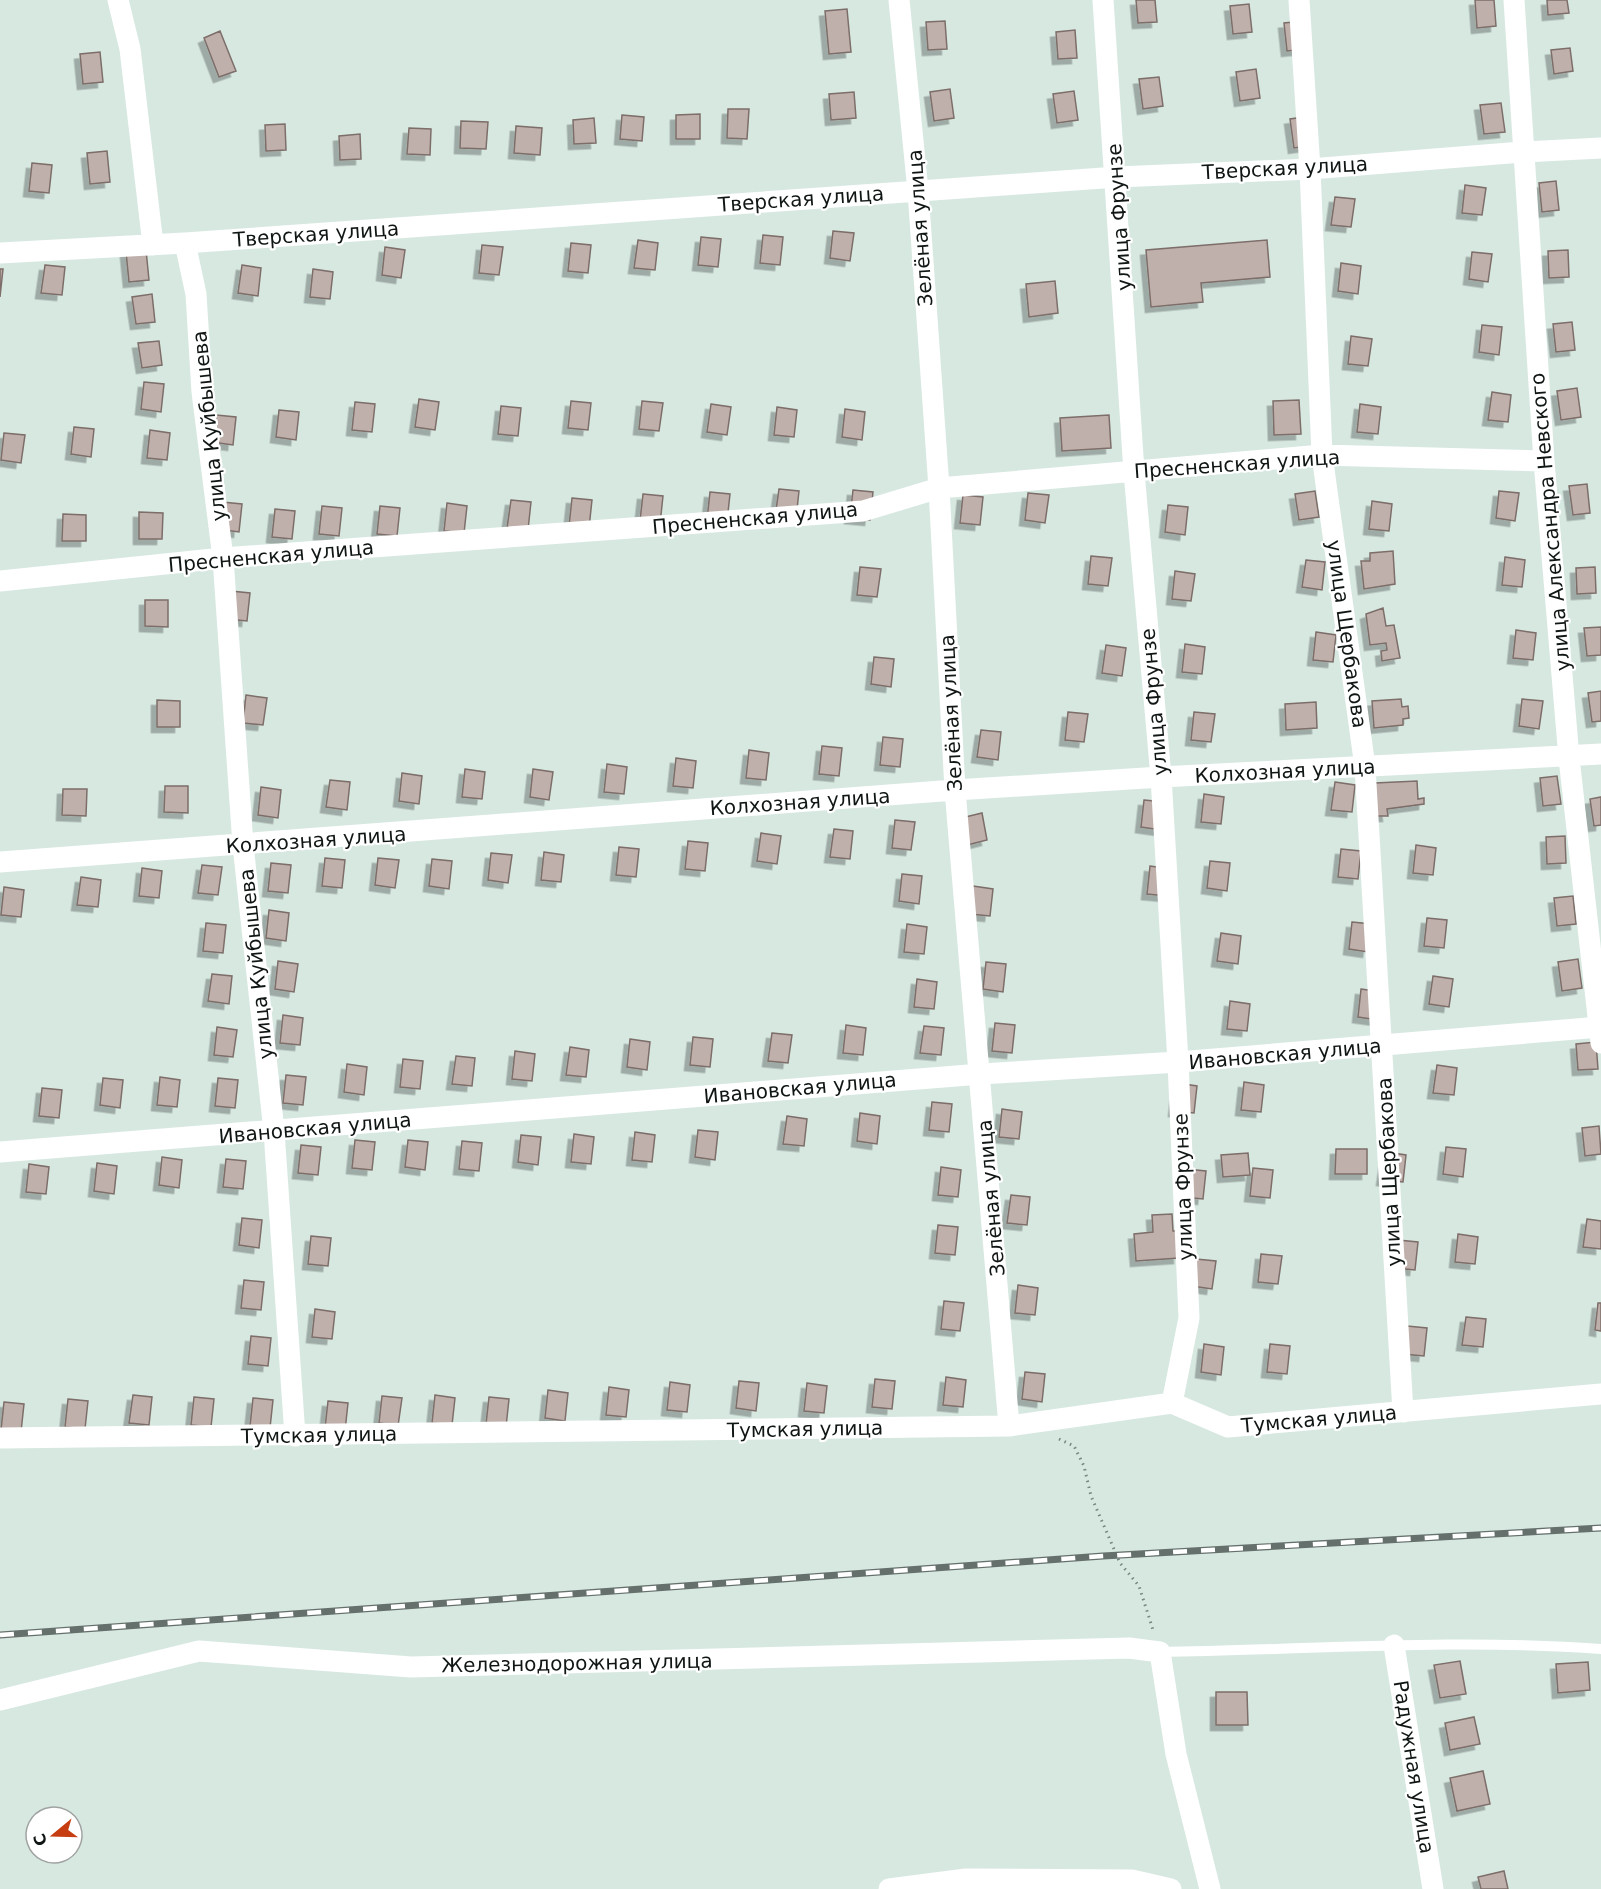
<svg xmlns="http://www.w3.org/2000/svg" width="1601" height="1889" font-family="'DejaVu Sans',sans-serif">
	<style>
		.building { fill: #c0b0ab; stroke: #7d6e6a; stroke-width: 1.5; filter: url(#shadow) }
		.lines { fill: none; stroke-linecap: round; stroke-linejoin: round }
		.path { stroke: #798581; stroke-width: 3; stroke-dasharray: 1.5 4.5; stroke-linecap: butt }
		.lane { stroke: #fff; stroke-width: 10 }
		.street { stroke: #fff; stroke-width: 21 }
		.rail-casing { stroke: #65706c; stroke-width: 7 }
		.rail { stroke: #fff; stroke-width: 4.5; stroke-dasharray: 14; stroke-linecap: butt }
		.labels { text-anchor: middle; stroke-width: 4.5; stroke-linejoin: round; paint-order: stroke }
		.street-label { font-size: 20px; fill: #101614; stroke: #fff }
	</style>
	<defs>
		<filter id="shadow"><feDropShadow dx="-5.5" dy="5.5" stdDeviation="0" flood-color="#0004"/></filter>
	</defs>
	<rect width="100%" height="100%" fill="#d7e8e1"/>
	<path class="building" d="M1136,0H1155L1157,22L1138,23Z
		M1475,0H1494L1496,26L1477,28Z
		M1547,0H1567L1569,13L1548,15Z
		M1249,4L1252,32L1233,34L1230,6Z
		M847,9L851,52L829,54L825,11Z
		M945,21L947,49L928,50L926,22Z
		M1303,21L1306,49L1287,51L1284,23Z
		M1075,30L1077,58L1058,59L1056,32Z
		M220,31L236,71L219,77L204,38Z
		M1570,48L1573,71L1554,74L1551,50Z
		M100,52L103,82L83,84L80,54Z
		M1256,69L1260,98L1240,101L1236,72Z
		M1159,77L1163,106L1143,109L1139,79Z
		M950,89L954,118L934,121L930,92Z
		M1074,91L1078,120L1057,123L1053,94Z
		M854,92L856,118L831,120L829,94Z
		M1501,103L1505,132L1484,134L1480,105Z
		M728,109H749L747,139L727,138Z
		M700,114V139H676V115Z
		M622,115L644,117L642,141L620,139Z
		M1311,116L1314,145L1294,148L1290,119Z
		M594,118L596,143L574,144L573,120Z
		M461,121L488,122L486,149L460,148Z
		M285,124L286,150L266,151L265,125Z
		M516,126L542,128L540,155L514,153Z
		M409,128L431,129L430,155L407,154Z
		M360,134L361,159L340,160L339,136Z
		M107,151L110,182L90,184L87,153Z
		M32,163L52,165L49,193L29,191Z
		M1556,181L1559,210L1542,212L1539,183Z
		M1465,185L1486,188L1482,215L1462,213Z
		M1335,197L1355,199L1351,227L1331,225Z
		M833,231L854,233L850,261L830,258Z
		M763,235L783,237L780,265L760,263Z
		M701,237L721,239L718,267L698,265Z
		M638,240L658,243L655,270L634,268Z
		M1267,240L1270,277L1201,283L1203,302L1151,307L1146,250Z
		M571,243L591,245L588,273L568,271Z
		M482,245L503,247L499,275L479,273Z
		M385,247L405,250L401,278L382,275Z
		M146,250L149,280L129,282L126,252Z
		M1568,250L1569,277L1549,278L1548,251Z
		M1472,252L1492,254L1488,282L1469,279Z
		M1341,263L1361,266L1358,294L1338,291Z
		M45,265L65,267L62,295L41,293Z
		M242,265L261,268L258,296L238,293Z
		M0,269H3L0,297Z
		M313,269L333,272L330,299L310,297Z
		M1055,281L1058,313L1029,317L1026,284Z
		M152,294L155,322L136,324L132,297Z
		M1572,322L1575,350L1556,352L1553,324Z
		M1482,325L1502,327L1499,355L1479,352Z
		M1351,336L1372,339L1368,366L1348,364Z
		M159,341L162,365L142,368L138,343Z
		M144,382L164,384L161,412L141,409Z
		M1577,388L1581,417L1561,420L1557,391Z
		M1492,392L1511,395L1508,422L1488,420Z
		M419,399L439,402L435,430L415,427Z
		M1299,400L1301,434L1274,435L1273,401Z
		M571,401L591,403L588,430L568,428Z
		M642,401L663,403L659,431L639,429Z
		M355,402L375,404L372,432L352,430Z
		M711,404L731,407L727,435L707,432Z
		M1360,404L1381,407L1378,434L1357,432Z
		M501,406L521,408L518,436L498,434Z
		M777,407L797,410L794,437L774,435Z
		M845,409L865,412L862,440L842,437Z
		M279,410L299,412L296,440L276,437Z
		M216,415L236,417L233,445L212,442Z
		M1109,415L1111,448L1062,451L1060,418Z
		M74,427L94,429L91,457L71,454Z
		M150,430L170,433L167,460L147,458Z
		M4,433L25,435L21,463L1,460Z
		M1587,484L1590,513L1573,515L1569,486Z
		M779,489L799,491L796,519L775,517Z
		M853,490L873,492L870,520L850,518Z
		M1315,491L1319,517L1299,520L1295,494Z
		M1499,491L1519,493L1515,521L1496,518Z
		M710,492L730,494L727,522L707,520Z
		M1028,493L1049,495L1045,523L1025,520Z
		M643,494L663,496L660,524L640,521Z
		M963,495L983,497L980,525L960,523Z
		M572,498L592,500L589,528L569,526Z
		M511,500L531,502L528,530L507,528Z
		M1372,501L1392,504L1389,531L1369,529Z
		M222,502L242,504L239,532L218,529Z
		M447,503L467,506L464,533L444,531Z
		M1168,505L1188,507L1185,535L1165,532Z
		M322,506L342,508L339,536L319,534Z
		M380,506L400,508L397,536L377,534Z
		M275,509L295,511L292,539L272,537Z
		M139,512L163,513L162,539H139Z
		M63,514L86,515V541H62Z
		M1393,551L1395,584L1364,589L1361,561H1370V553Z
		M1091,556L1112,558L1108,586L1088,584Z
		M1505,557L1525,560L1522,587L1502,585Z
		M1306,560L1325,562L1322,590L1302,587Z
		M860,567L881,569L877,597L857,595Z
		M1595,567L1596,593L1577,594L1576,568Z
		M1175,571L1195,574L1191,601L1172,599Z
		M231,591L250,593L247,621L227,619Z
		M145,600H168V627L145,626Z
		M1383,608L1386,626L1394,625L1400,658L1382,661L1381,651L1387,650L1386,643L1370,645L1366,614Z
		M1601,627V655L1587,656L1584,628Z
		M1516,630L1536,633L1533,660L1513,658Z
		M1316,632L1336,635L1333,662L1313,660Z
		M1185,644L1205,647L1202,674L1182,672Z
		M1106,645L1126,648L1122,676L1102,673Z
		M874,657L894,659L891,687L871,684Z
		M1601,691V721L1592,722L1588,693Z
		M246,695L267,698L263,725L243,723Z
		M1401,699L1402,707L1408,706L1409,718L1403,719V725L1374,728L1372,701Z
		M1522,699L1543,701L1539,729L1519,726Z
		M157,700L180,701V727H157Z
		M1316,702L1317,728L1286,730L1285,704Z
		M1068,712L1088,714L1084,742L1065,740Z
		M1194,712L1215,714L1211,742L1191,740Z
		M981,730L1001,732L998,760L977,757Z
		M883,737L903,739L900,767L880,765Z
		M822,746L842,748L839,776L819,774Z
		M749,750L769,753L766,780L746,778Z
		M676,758L696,761L693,788L673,786Z
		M607,764L627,767L624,794L604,792Z
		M465,769L485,772L482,799L462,797Z
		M533,769L553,772L549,800L530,797Z
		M402,773L422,776L419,804L399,801Z
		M1557,776L1561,804L1543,806L1540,778Z
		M330,780L350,782L347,810L326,807Z
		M1417,781L1418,799L1424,798V804L1387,809L1388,816H1376L1375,783Z
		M1335,782L1355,785L1352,812L1331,810Z
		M165,786H188V813L164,812Z
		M261,787L281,790L278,818L258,815Z
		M63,789H87L86,816L62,815Z
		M1204,794L1224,797L1221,824L1201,822Z
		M1601,797V825L1594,826L1590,799Z
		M1144,800L1164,802L1161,830L1141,827Z
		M982,813L987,840L963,846L957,819Z
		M895,820L915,822L911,850L892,848Z
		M834,829L853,831L850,859L830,857Z
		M761,833L781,836L777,864L757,861Z
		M1565,836L1566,863L1547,864L1546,837Z
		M688,841L708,843L705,871L685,869Z
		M1416,845L1436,848L1433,875L1413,873Z
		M619,847L639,849L636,877L616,875Z
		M1341,849L1361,851L1358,879L1338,877Z
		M544,852L564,855L561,882L541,880Z
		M491,853L512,855L508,883L488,880Z
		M325,858L345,860L342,888L322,886Z
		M378,858L399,860L395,888L375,885Z
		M432,859L452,861L449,889L429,886Z
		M1210,861L1230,863L1227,891L1207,888Z
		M271,863L291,865L288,893L268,891Z
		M202,865L222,867L218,895L198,893Z
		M1150,866L1170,869L1167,896L1147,894Z
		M142,868L162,871L159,898L139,896Z
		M902,874L922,876L919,904L899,901Z
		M81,877L101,880L98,907L77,905Z
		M973,886L993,889L990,916L970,914Z
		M4,887L24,890L21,917L1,915Z
		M1573,896L1576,924L1557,926L1554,898Z
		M269,910L289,913L286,941L266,938Z
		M1427,918L1447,920L1444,948L1424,946Z
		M1352,922L1372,924L1368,952L1349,949Z
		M206,923L226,925L223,953L203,951Z
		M907,924L927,927L924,954L904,952Z
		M1221,933L1241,936L1238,964L1217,961Z
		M1578,959L1582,988L1562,991L1558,962Z
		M278,961L298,964L294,992L275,989Z
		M986,962L1006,964L1003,992L983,989Z
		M212,974L232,976L229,1004L208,1001Z
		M1433,976L1453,979L1449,1007L1429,1004Z
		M917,979L937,982L934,1009L914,1007Z
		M1361,989L1381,992L1378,1020L1358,1017Z
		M1230,1001L1250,1004L1247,1031L1227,1029Z
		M283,1015L303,1018L300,1045L280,1043Z
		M995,1023L1015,1025L1012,1053L992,1051Z
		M846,1025L866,1028L863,1055L843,1053Z
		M924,1026L944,1028L941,1055L920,1053Z
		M217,1027L237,1030L233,1057L214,1055Z
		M772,1033L792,1035L788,1063L768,1061Z
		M693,1037L713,1039L710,1067L690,1065Z
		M630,1039L650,1042L647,1070L627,1067Z
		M1596,1042L1598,1069L1578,1070L1576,1044Z
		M570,1047L589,1050L586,1077L566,1075Z
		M515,1051L535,1054L532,1081L512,1079Z
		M456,1056L475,1058L472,1086L452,1084Z
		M403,1059L423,1061L420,1089L400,1087Z
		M347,1064L367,1067L364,1095L344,1092Z
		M1437,1065L1457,1068L1454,1095L1433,1093Z
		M286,1075L306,1077L303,1105L283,1103Z
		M160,1077L180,1080L177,1107L157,1105Z
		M103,1078L123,1080L120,1108L100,1105Z
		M218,1078L238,1080L235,1108L215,1106Z
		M1244,1082L1264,1085L1261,1112L1241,1110Z
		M1177,1083L1197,1086L1194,1113L1174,1111Z
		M42,1088L62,1090L59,1118L39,1116Z
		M932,1102L952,1104L949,1132L929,1130Z
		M1002,1109L1022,1112L1019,1139L999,1137Z
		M860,1113L880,1116L877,1144L857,1141Z
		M787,1116L807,1119L804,1146L783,1144Z
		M1599,1126L1601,1154L1585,1156L1582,1128Z
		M698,1130L718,1132L715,1160L695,1157Z
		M635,1132L655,1135L652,1162L632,1160Z
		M574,1134L594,1137L591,1164L571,1162Z
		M521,1135L541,1137L538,1165L518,1162Z
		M355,1140L375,1142L372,1170L352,1168Z
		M408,1140L428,1142L425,1170L405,1167Z
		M462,1141L482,1143L479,1171L459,1169Z
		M301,1145L321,1147L318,1175L298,1173Z
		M1446,1147L1466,1149L1463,1177L1443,1174Z
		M1336,1149H1367V1174H1335Z
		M1386,1152L1406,1155L1403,1182L1382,1180Z
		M1248,1153L1250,1175L1223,1177L1221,1155Z
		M162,1157L182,1160L179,1188L159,1185Z
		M226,1159L246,1161L243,1189L223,1187Z
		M97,1163L117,1166L114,1194L94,1191Z
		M29,1164L49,1167L46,1194L26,1192Z
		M941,1167L961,1170L958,1197L938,1195Z
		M1253,1168L1273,1170L1270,1198L1250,1196Z
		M1186,1169L1206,1171L1203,1199L1183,1197Z
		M1011,1195L1030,1197L1027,1225L1007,1223Z
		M1172,1214L1173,1231H1177L1179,1258L1136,1261L1134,1234L1153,1232L1152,1215Z
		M242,1218L262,1220L259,1248L239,1245Z
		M1587,1219L1601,1221V1249L1583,1247Z
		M938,1225L958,1227L955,1255L935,1253Z
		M1458,1234L1478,1237L1475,1264L1455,1262Z
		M311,1236L331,1238L328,1266L308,1264Z
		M1398,1240L1418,1242L1415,1270L1395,1268Z
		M1261,1254L1282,1256L1278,1284L1258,1282Z
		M1196,1259L1216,1261L1212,1289L1192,1286Z
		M244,1280L264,1282L261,1310L241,1308Z
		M1018,1285L1038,1288L1035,1315L1015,1313Z
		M944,1301L964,1303L960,1331L941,1329Z
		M1598,1303H1601V1331L1595,1330Z
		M315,1309L335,1312L332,1339L312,1337Z
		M1466,1317L1486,1319L1483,1347L1462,1345Z
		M1407,1326L1427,1328L1424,1356L1403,1354Z
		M251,1336L271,1338L268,1366L248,1364Z
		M1204,1344L1224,1347L1221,1375L1201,1372Z
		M1270,1344L1290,1346L1287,1374L1267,1372Z
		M1025,1372L1045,1374L1042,1402L1022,1399Z
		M946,1377L966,1380L963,1407L943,1405Z
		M875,1379L895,1381L892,1409L872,1407Z
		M739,1381L759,1383L756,1411L736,1408Z
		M670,1382L690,1385L687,1412L667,1410Z
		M807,1383L827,1386L824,1413L804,1411Z
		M609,1387L629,1390L626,1417L606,1415Z
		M548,1390L568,1393L565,1421L545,1418Z
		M133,1395L152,1397L149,1425L129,1423Z
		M435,1395L455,1398L452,1425L432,1423Z
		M382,1396L402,1398L398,1426L379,1423Z
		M194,1397L214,1399L211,1427L191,1425Z
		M489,1397L509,1399L506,1427L486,1424Z
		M253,1398L273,1400L270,1428L250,1426Z
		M68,1399L88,1401L85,1429L65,1427Z
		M328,1401L348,1403L345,1431L325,1428Z
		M4,1402L24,1404L21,1432L1,1430Z
		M1460,1661L1466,1694L1440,1698L1434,1665Z
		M1588,1662L1590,1690L1558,1693L1556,1664Z
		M1216,1692H1247L1248,1725H1216Z
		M1474,1717L1480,1744L1450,1750L1445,1723Z
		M1483,1771L1490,1804L1457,1811L1450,1778Z
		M1504,1871L1508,1889H1481L1478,1877Z"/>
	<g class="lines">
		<path class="path" d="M1059,1439L1074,1446L1084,1466L1091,1496L1120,1563L1139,1586L1154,1633"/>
		<path class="lane" d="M1160,1652C1307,1650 1454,1638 1601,1649"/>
		<path class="street" d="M118,0L130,49L153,245
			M899,0L918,191L939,488L955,790L1009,1426
			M1103,0L1134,472L1161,777L1178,1062L1189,1318L1172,1403
			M1299,0L1310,169L1322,455L1365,767L1403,1412
			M1514,0L1544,461L1569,758L1601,1043
			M185,243L196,294L202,392L223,558L243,845L274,1131L295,1436
			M0,253L185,243L1117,177L1310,169L1522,152L1601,148
			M0,581L223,558L863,511L939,488L1322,455L1544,461
			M0,862L955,790L1161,777L1601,754
			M0,1152L981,1074L1178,1062L1600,1027
			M0,1438L1009,1426L1172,1403L1228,1427L1601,1394
			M1394,1645L1433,1889
			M0,1700L199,1651L411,1667L1129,1648L1160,1652L1176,1754L1210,1889
			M889,1889L966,1879L1132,1880L1171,1889"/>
		<g class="rail-casing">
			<path id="rail" d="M0,1635L1103,1556L1601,1528"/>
		</g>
		<use href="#rail" class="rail"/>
	</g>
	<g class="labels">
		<g class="street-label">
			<text transform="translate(1285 168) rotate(-3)" y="7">Тверская улица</text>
			<text transform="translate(801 199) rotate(-4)" y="7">Тверская улица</text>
			<text transform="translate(1119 217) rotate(-94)" y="7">улица Фрунзе</text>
			<text transform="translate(920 228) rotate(-94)" y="7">Зелёная улица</text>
			<text transform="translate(316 234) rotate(-4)" y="7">Тверская улица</text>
			<text transform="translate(209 426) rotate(-96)" y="7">улица Куйбышева</text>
			<text transform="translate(1237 464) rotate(-4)" y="7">Пресненская улица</text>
			<text transform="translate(755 518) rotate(-5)" y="7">Пресненская улица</text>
			<text transform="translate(1550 522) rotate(-95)" y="7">улица Александра Невского</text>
			<text transform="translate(271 556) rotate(-5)" y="7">Пресненская улица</text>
			<text transform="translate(1347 634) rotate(82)" y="7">улица Щербакова</text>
			<text transform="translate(1154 702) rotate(-95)" y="7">улица Фрунзе</text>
			<text transform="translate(951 713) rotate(-93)" y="7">Зелёная улица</text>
			<text transform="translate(1285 771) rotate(-3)" y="7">Колхозная улица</text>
			<text transform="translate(800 802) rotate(-4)" y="7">Колхозная улица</text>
			<text transform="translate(316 840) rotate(-4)" y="7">Колхозная улица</text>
			<text transform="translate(256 964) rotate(-96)" y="7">улица Куйбышева</text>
			<text transform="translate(1285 1054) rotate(-5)" y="7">Ивановская улица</text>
			<text transform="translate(800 1088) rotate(-5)" y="7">Ивановская улица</text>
			<text transform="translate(315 1128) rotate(-5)" y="7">Ивановская улица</text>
			<text transform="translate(1389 1172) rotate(-93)" y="7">улица Щербакова</text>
			<text transform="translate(1183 1187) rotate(-92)" y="7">улица Фрунзе</text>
			<text transform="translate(991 1198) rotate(-95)" y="7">Зелёная улица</text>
			<text transform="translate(1319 1419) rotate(-5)" y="7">Тумская улица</text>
			<text transform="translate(805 1429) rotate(-1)" y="7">Тумская улица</text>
			<text transform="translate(319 1435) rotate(-1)" y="7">Тумская улица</text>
			<text transform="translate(577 1663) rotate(-1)" y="7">Железнодорожная улица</text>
			<text transform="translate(1414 1767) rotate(81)" y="7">Радужная улица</text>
		</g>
	</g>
	<g transform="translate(54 1835) rotate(251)"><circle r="28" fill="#ffffff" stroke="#9fa2a1" stroke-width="1.5"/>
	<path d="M0-4.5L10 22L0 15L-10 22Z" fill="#c63d11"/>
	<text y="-9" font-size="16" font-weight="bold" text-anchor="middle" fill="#101614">С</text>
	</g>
</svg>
